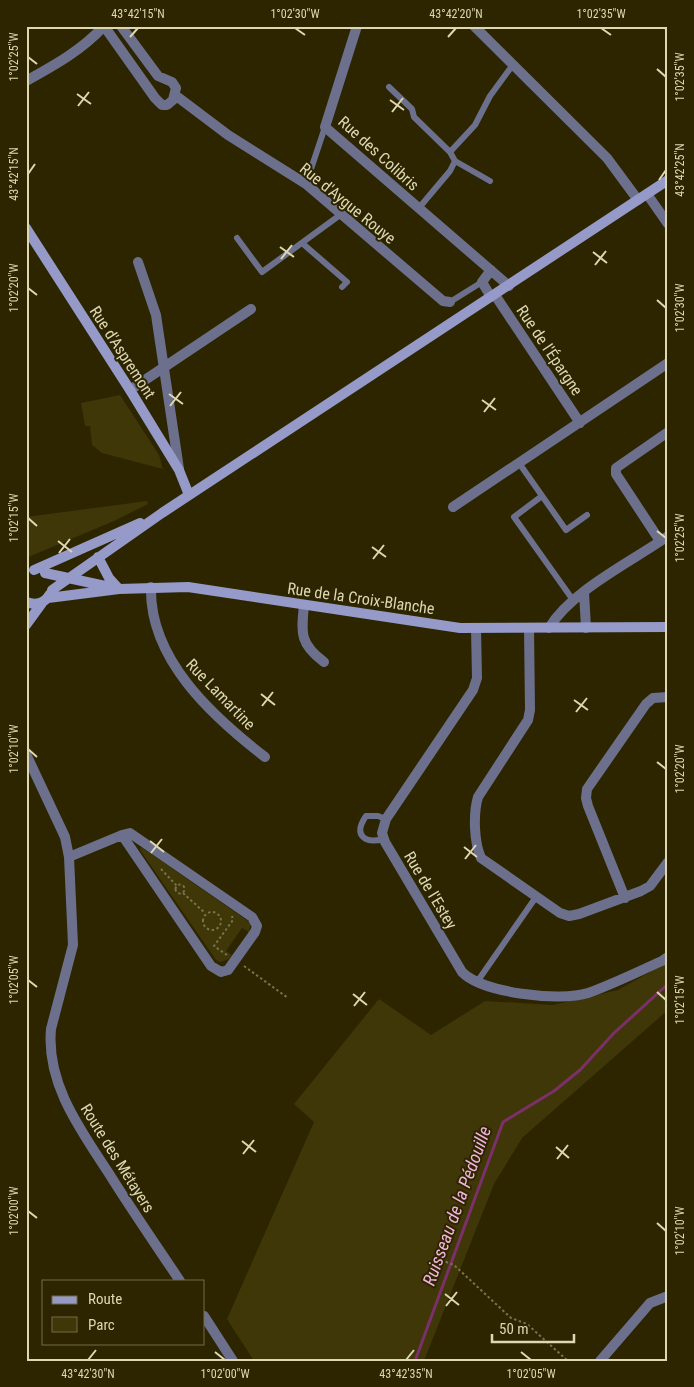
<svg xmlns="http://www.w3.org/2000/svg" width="694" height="1387" font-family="'Roboto Condensed',sans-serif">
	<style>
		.green { fill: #3f3708 }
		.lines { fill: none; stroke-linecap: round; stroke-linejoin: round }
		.stream { stroke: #7c3069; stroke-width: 3 }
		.path { stroke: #79724d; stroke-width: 2; stroke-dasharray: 2.5 2.5; stroke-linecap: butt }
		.service { stroke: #6c708c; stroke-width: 6 }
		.minor { stroke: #6c708c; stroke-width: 10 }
		.secondary { stroke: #959ac8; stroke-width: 10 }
		.ticks { fill: none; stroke: #ddd7b2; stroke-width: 2 }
		.labels { text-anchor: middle; stroke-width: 4; stroke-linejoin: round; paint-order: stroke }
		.street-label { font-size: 16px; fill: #ddd7b2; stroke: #2c2500 }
		.water-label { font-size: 18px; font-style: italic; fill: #f4b3df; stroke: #2c2500 }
		.neatline { fill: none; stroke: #ddd7b2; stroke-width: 2 }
		.ticks-label { font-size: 12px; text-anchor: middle; fill: #ddd7b2 }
	</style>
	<rect width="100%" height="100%" fill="#2c2500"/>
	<path class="green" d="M120,395L159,455L163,469L102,453L92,445L90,426H85L81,403Z
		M147,501L148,504L114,521L26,558V517Z
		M141,847L251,923L249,932L242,928L226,951L232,955L229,959L220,962L216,960L140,850Z
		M668,962V1010L522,1138L494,1184L424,1361H254L227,1319L314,1122L294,1104L379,999L431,1035L485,1001L553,1005L618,990Z"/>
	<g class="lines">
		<path class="stream" d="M415,1361L503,1122L554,1091L580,1070L614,1033L668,984"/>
		<path class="path" d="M161,869L177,886
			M175.5 889a4.5 4.5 0 1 1 9 0a4.5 4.5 0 1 1-9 0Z
			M183,893L205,913
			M203 921a9 9 0 1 1 18 0a9 9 0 1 1-18 0Z
			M227,955L214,946L233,920L232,916
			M244,966L288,998
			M441,1260L454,1265L511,1318L527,1324L568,1361"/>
		<path class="service" d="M666,26L668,29
			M389,87L412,109L414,117L450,152
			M455,161L490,181
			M306,184L325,127
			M418,209L450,171L455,161L450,152L475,125L490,96L512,66
			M237,238L262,272L340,215
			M302,243L347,282L342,287
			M450,302L482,282
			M519,463L566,530L587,515
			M542,496L514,517L573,600
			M384,839C364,844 353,835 366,816H378L386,819
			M477,982L536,897"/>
		<path class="minor" d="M104,26L155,98L162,105H167L173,100L176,88L172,82L158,76L121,26
			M357,26L325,127L509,286
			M474,26L607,158L638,200
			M26,81C55,65 82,50 104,26
			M175,95L228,135L306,184L443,301L450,302
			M647,194L668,224
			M138,262L156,315L179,469
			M491,270L482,282L491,297
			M495,295L580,423
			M130,390L251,309
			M453,507L668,363
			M660,541L616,474V468L668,432
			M151,587C149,659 212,716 265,757
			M584,592L586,628
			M304,605C301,634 300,644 324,662
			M529,628L530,710L528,720L478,797C473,814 474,842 481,858L560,913L569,916L579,914L641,891L650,886L668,862
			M549,628C572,590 631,562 668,536
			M476,629L477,678L473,690L386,819L382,833L385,842L462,972C482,993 560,1002 588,993C613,984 637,972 662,961L668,957
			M26,754L65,837L69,857L73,945L51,1029C46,1083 80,1129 108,1172C131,1209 156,1245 180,1281
			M69,857L122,835L130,833L252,917L257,926L255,932L228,970L221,972L211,966L122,835
			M625,898L588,806L586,798L587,789L646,704L653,698L668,697
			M204,1316L233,1361
			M600,1361L650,1303L668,1296"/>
		<path class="secondary" d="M26,228L130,390L179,470L189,495
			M98,557L109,578L119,589
			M34,570L140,523
			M45,573L110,587
			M52,590L162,513L668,180
			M48,598L119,589L188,587L460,628L668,627
			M26,602C36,606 45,603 50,594
			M26,625L42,603"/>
	</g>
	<path class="ticks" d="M295,28L305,35M601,28L611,35M130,37L138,28M448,37L456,28M28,57L37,64M657,69L666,77M77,94L91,104M390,100L404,110M78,106L89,92M392,112L403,98M28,174L35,164M659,180L666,170M280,247L294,257M593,252L607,263M281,259L292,245M595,265L606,251M28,288L37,295M657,300L666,308M169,394L183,404M482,400L496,410M170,406L181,392M484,412L495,398M28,518L37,526M657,531L666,538M58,541L72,552M372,547L386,557M59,553L70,539M373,559L384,545M261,694L275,705M574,700L588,710M262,706L273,692M576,712L587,698M28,749L37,757M657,762L666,769M150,841L164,852M464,847L477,857M151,853L162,839M465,859L476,845M28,980L37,987M657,992L666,1000M353,994L367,1005M354,1006L365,992M242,1141L256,1152M556,1147L569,1158M243,1154L254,1140M557,1159L568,1145M28,1211L37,1218M657,1223L666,1231M445,1294L459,1305M446,1306L457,1292M215,1352L225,1360M521,1352L531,1360M88,1360L96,1350M406,1360L414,1350"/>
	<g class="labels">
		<g class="street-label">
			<text transform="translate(379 153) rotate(42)" y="6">Rue des Colibris</text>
			<text transform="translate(348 203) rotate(39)" y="6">Rue d'Aygue Rouye</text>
			<text transform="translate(550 350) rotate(56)" y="6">Rue de l'Épargne</text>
			<text transform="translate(123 352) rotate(57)" y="6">Rue d'Aspremont</text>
			<text transform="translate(361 598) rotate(8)" y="6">Rue de la Croix-Blanche</text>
			<text transform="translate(221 694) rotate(46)" y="6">Rue Lamartine</text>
			<text transform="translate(431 890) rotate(59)" y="6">Rue de l'Estey</text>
			<text transform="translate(118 1158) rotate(58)" y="6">Route des Métayers</text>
		</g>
		<g class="water-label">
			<text transform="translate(457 1206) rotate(-70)" y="6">Ruisseau de la Pédouille</text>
		</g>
	</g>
	<rect width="694" height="1387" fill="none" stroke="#2c2500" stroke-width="55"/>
	<rect x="42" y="1280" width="162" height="65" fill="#2c2500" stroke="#736c47"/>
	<rect x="52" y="1296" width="25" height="8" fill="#959ac8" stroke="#736c47"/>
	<text x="88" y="1304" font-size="15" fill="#ddd7b2">Route</text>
	<rect x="52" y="1317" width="25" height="15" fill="#3f3708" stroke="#736c47"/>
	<text x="88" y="1330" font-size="15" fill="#ddd7b2">Parc</text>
	<path d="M492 1334v8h82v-8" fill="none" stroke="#ddd7b2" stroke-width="2.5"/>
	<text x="499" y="1334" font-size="15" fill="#ddd7b2" stroke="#2c2500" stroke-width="4" paint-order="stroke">50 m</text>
	<rect x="28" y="28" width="638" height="1332" class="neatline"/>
	<g class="ticks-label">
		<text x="138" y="18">43°42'15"N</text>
		<text x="295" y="18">1°02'30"W</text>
		<text x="456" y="18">43°42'20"N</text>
		<text x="601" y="18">1°02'35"W</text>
		<text transform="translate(14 57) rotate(-90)" y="4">1°02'25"W</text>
		<text transform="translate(680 77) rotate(-90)" y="4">1°02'35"W</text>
		<text transform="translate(680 170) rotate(-90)" y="4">43°42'25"N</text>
		<text transform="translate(14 174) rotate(-90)" y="4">43°42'15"N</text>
		<text transform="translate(14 288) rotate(-90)" y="4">1°02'20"W</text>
		<text transform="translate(680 308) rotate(-90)" y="4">1°02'30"W</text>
		<text transform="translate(14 518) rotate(-90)" y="4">1°02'15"W</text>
		<text transform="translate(680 538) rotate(-90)" y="4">1°02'25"W</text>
		<text transform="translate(14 749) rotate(-90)" y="4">1°02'10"W</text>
		<text transform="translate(680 769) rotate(-90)" y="4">1°02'20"W</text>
		<text transform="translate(14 980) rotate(-90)" y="4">1°02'05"W</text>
		<text transform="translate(680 1000) rotate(-90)" y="4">1°02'15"W</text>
		<text transform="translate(14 1211) rotate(-90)" y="4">1°02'00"W</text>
		<text transform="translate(680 1231) rotate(-90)" y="4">1°02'10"W</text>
		<text x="88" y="1378">43°42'30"N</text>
		<text x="225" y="1378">1°02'00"W</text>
		<text x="406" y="1378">43°42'35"N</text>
		<text x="531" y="1378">1°02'05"W</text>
	</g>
</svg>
